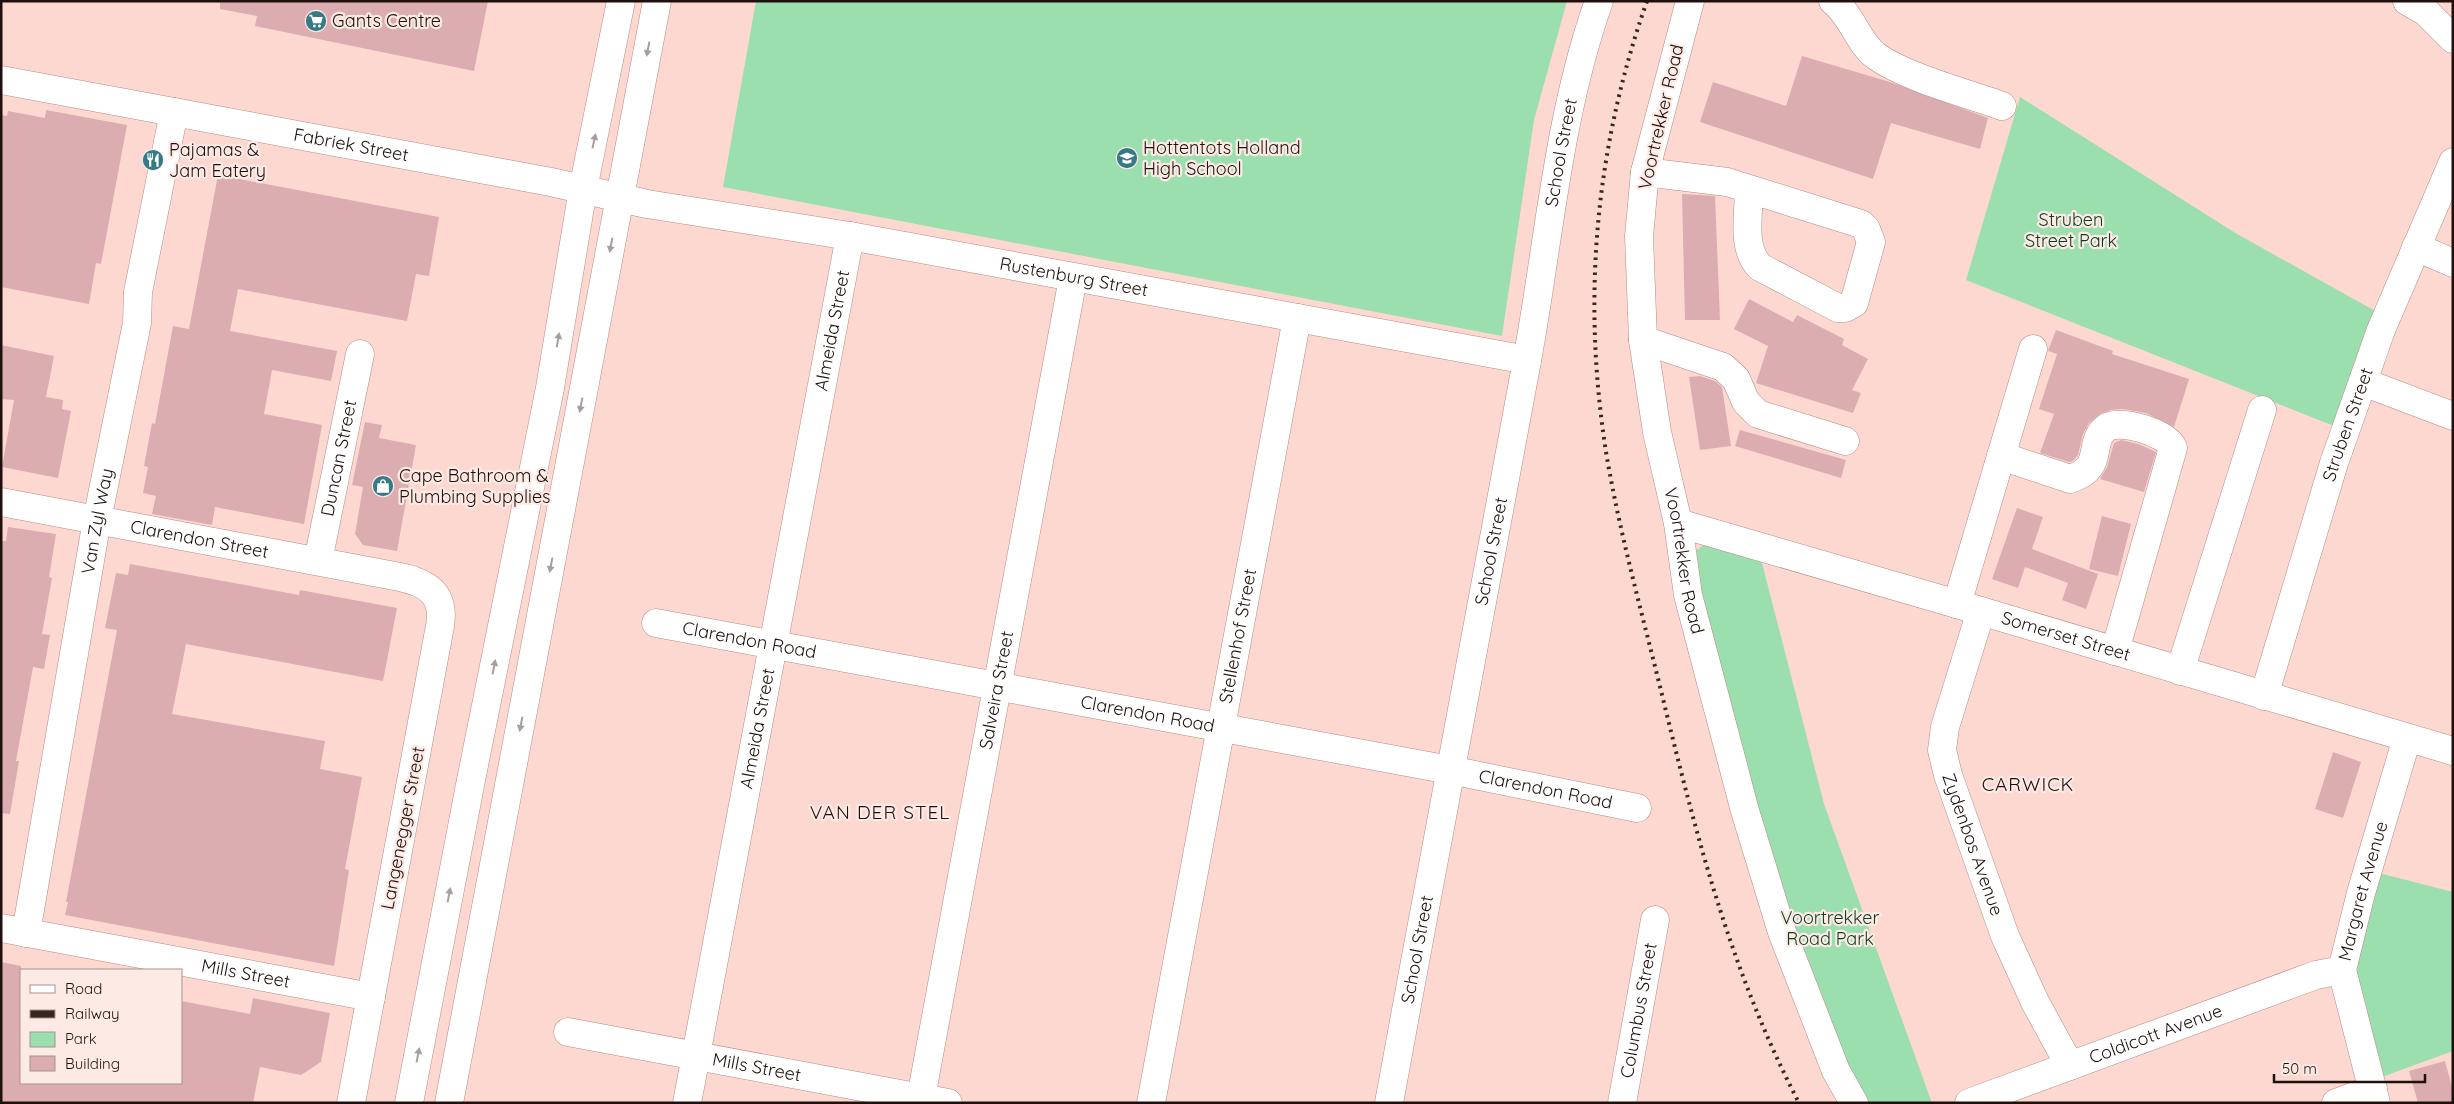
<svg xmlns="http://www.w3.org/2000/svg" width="2454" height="1104" font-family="Quicksand,sans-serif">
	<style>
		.green { fill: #9adfad }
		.building { fill: #dbadb1 }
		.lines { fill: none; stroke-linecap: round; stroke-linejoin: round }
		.minor-casing { stroke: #b68b82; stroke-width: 29 }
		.highway-casing { stroke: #b68b82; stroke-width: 29 }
		.minor { stroke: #fff; stroke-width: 28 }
		.highway { stroke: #fff; stroke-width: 28 }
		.rail { stroke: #382622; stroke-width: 4; stroke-dasharray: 2.5 5; stroke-linecap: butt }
		.oneway { fill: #a69f9e }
		.labels { text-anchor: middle; stroke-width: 4.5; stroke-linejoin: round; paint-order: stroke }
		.poi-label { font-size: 18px; fill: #20100d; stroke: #fdeae5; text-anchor: start }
		.street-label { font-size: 18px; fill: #20100d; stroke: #fdeae5 }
		.park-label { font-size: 18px; fill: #093d1e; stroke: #fdeae5 }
		.neighbourhood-label { font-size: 19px; letter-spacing: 1px; fill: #20100d; stroke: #fdeae5 }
	</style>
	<rect width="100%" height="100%" fill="#fdd8d0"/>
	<path class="green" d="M756,1H1567L1534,120L1502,336L723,187Z
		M2020,97L2237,234L2377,312L2334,426L1966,280Z
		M1705,544L1761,559L1824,804L1932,1103H1866L1840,1063L1791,932L1691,564L1693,553Z
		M2379,873L2453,892V1051L2379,1078L2354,970Z"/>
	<path class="building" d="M220,1H488L474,71L255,26L257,16L220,9Z
		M1802,56L1890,82L1988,118L1980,149L1891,123L1873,179L1700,122L1713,82L1786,106Z
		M46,110L127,125L101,264L96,263L89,304L1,287V115L7,116L8,111L45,118Z
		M218,175L439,217L429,276L416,274L407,321L238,289L230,331L337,351L331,381L272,370L264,414L322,425L304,524L215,507L212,525L152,514L156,496L143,493L148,467L144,466L152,423L155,424L173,326L189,329Z
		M1682,194L1715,196L1720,320H1685Z
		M1749,299L1793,322L1797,315L1844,339L1842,345L1868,359L1852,390L1861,393L1853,413L1756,383L1768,346L1734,329Z
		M2056,330L2113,351L2112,354L2189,379L2174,427L2146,413L2123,409L2111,410L2100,414L2089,423L2083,434L2078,455L2073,461L2069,462L2040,453L2054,414L2039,409L2057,354L2048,351Z
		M1,345L54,356L46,397L63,400L62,409L71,411L58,478L2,467L14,400L1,399Z
		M1700,376L1715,381L1722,387L1731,446L1700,450L1689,377Z
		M365,422L382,425L379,438L416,445L397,551L363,545L355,534L363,487L352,485Z
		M1740,430L1846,460L1841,478L1735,446Z
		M2121,440L2138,444L2156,452L2144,492L2100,479L2107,467L2114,443Z
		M2017,508L2043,517L2032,549L2098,574L2086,609L2062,600L2068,583L2025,567L2018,588L1992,579Z
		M2102,516L2131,524L2118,576L2089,569Z
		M8,527L56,534L49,577L52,578L42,634L50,635L44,669L33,667L16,761H19L10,814L1,813V541H6Z
		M130,564L299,595L300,590L397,608L383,681L186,644L172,714L325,741L320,769L362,777L345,869L349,870L334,966L65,915L68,902H66L117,630L105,628L116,573L128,575Z
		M2333,752L2361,762L2343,818L2315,809Z
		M1,962L21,966V1083H181V1001L250,1014L253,998L330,1013L321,1062L301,1075L260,1067L253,1103H1Z
		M2445,1061L2453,1091V1103H2418L2409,1071Z"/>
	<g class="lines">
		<g class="minor-casing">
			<g id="minor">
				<path id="s1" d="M1690,1L1645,172L1639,236L1643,340L1657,432L1678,523L1688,595L1745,811L1782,932L1836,1071L1854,1103"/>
				<path d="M1833,1C1852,15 1858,43 1876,56C1905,77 1966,93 2002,106"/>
				<path d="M2407,1L2426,12L2453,39"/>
				<path id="s2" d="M1,80L551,182L647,204L850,236L1527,360"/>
				<path d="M1645,172L1727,182L1861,224L1866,229L1871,242L1854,303L1845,308H1838L1760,267C1741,248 1749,215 1749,189"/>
				<path d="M2416,247L2453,263"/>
				<path d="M1643,340L1723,367L1736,379L1746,402L1758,414L1845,441"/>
				<path d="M2363,382L2453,416"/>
				<path d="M2001,456L2070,479C2106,468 2087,442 2106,428C2119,418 2168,433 2173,448L2115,651"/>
				<path id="s3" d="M1,502L400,577C428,583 445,594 440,626L351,1103"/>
				<path id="s4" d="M1678,523L1957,604L2453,751"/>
				<path id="s5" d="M318,561L360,354"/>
				<path d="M1957,604L2033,349"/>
				<path id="s6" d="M1981,611L1945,727L1942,750L1948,775L2005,936L2035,1002L2070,1066"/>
				<path id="s7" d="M656,623L1450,770L1637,808"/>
				<path d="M2180,671L2262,410"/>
				<path id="s8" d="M2264,696L2334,463L2381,330L2453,162"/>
				<path id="s9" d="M1,928L371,997"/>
				<path id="s10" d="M26,933L97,520L137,323L138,292L174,112"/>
				<path id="s11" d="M568,1032L948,1103"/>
				<path id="s12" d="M687,1103L850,236"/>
				<path id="s13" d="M920,1103L1073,278"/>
				<path id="s14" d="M1151,1103L1297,318"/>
				<path id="s15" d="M1389,1103C1434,857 1480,611 1526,366C1549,244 1557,119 1599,1"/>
				<path id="s16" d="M1622,1103L1655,920"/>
				<path id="s17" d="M1969,1103L2316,975L2342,970"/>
				<path d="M2336,1103L2373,1089"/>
				<path id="s18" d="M2376,1103L2342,970L2361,893L2407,738"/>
			</g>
		</g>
		<g class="highway-casing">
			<path id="highway" d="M409,1103L471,780L550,388L583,189L621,1
				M449,1103L657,1"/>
		</g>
		<use href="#minor" class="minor"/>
		<use href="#highway" class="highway"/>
		<path class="rail" d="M1647,1C1595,149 1582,298 1606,452C1620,536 1644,620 1664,703C1698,842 1732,974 1799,1103"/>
	</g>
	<defs><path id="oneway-solid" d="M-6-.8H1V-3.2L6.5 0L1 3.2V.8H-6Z" transform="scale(1.25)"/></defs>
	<g class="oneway">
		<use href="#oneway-solid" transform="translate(648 49) rotate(101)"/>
		<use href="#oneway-solid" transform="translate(594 141) rotate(-78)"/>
		<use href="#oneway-solid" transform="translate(611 245) rotate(101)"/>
		<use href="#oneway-solid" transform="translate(558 340) rotate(-80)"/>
		<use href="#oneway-solid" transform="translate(581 405) rotate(101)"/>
		<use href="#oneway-solid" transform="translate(551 565) rotate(101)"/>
		<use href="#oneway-solid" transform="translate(494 667) rotate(-79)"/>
		<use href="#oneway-solid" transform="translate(521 724) rotate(101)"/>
		<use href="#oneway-solid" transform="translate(449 895) rotate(-79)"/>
		<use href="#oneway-solid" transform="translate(418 1055) rotate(-79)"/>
	</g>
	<defs>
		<g id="supermarket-disc" transform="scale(1.125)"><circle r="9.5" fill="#357a87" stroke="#fdeae5"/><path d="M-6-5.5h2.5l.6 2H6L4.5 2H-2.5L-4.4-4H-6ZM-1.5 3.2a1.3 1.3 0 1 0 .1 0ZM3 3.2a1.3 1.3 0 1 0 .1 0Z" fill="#fff"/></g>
		<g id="school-disc" transform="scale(1.125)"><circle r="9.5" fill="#357a87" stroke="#fdeae5"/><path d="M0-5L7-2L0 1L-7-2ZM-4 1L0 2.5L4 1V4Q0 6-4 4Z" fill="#fff"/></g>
		<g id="restaurant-disc" transform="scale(1.125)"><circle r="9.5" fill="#357a87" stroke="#fdeae5"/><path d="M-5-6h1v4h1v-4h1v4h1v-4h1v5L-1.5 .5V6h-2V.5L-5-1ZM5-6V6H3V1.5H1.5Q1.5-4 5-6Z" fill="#fff"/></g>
		<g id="shop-disc" transform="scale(1.125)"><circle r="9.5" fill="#357a87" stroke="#fdeae5"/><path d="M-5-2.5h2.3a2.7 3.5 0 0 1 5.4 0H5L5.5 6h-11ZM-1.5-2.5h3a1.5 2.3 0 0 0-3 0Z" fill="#fff"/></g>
	</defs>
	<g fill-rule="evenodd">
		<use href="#supermarket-disc" x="316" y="21"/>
		<use href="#school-disc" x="1127" y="158"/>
		<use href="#restaurant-disc" x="153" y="160"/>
		<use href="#shop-disc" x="383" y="486"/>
	</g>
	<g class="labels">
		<g class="poi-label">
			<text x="332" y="27">Gants Centre</text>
			<text x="1143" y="154">Hottentots Holland<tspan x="1143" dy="21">High School</tspan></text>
			<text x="169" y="156">Pajamas &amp;<tspan x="169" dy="21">Jam Eatery</tspan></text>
			<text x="399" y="482">Cape Bathroom &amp;<tspan x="399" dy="21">Plumbing Supplies</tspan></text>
		</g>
		<g class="street-label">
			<text transform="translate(1661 117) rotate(-77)" y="6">Voortrekker Road</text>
			<text dy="6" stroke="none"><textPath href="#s2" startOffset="356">Fabriek Street</textPath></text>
			<text dy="6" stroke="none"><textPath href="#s15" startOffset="966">School Street</textPath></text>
			<text dy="6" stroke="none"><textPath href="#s2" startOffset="1091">Rustenburg Street</textPath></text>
			<text dy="6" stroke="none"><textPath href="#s12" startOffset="786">Almeida Street</textPath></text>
			<text dy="6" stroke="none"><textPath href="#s8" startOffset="284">Struben Street</textPath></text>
			<text dy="6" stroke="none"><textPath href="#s5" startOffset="105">Duncan Street</textPath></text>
			<text dy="6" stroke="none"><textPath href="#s10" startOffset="418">Van Zyl Way</textPath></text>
			<text dy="6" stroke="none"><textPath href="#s3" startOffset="202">Clarendon Street</textPath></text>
			<text dy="6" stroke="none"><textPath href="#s15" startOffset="561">School Street</textPath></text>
			<text dy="6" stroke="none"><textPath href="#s1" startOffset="570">Voortrekker Road</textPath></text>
			<text dy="6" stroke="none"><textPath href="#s4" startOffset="404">Somerset Street</textPath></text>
			<text dy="6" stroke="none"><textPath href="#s14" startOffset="475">Stellenhof Street</textPath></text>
			<text dy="6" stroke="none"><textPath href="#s7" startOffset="95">Clarendon Road</textPath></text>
			<text dy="6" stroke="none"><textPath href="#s13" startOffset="420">Salveira Street</textPath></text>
			<text dy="6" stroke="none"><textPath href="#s7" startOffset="500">Clarendon Road</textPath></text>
			<text dy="6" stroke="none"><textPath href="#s12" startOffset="381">Almeida Street</textPath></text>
			<text dy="6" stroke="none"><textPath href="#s7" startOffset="905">Clarendon Road</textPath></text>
			<text transform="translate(403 828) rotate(-79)" y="6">Langenegger Street</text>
			<text dy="6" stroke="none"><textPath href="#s6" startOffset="244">Zydenbos Avenue</textPath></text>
			<text dy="6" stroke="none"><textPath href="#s18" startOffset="219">Margaret Avenue</textPath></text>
			<text dy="6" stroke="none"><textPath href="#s15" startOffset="156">School Street</textPath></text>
			<text dy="6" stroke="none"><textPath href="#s9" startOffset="249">Mills Street</textPath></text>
			<text dy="6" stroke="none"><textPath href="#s16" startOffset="94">Columbus Street</textPath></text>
			<text dy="6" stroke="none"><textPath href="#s17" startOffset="199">Coldicott Avenue</textPath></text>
			<text dy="6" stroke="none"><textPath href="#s11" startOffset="192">Mills Street</textPath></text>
		</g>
		<g class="park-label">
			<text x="2071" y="226">Struben<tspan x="2071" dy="21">Street Park</tspan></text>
			<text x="1830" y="924">Voortrekker<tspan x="1830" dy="21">Road Park</tspan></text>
		</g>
		<g class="neighbourhood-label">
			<text x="2028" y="791">CARWICK</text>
			<text x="880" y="819">VAN DER STEL</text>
		</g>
	</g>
	<rect width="2454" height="1104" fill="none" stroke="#20100d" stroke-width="5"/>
	<rect x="20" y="969" width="162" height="115" fill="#fdeae5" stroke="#a5938f"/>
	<rect x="30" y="985" width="25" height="8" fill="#ffffff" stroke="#a5938f"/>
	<text x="65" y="994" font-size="15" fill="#20100d">Road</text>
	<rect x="30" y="1010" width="25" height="8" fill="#382622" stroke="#a5938f"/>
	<text x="65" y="1019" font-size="15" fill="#20100d">Railway</text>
	<rect x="30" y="1032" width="25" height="15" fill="#9adfad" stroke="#a5938f"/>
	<text x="65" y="1044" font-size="15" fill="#20100d">Park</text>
	<rect x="30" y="1056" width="25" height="15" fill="#dbadb1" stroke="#a5938f"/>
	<text x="65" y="1069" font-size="15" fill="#20100d">Building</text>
	<path d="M2274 1074v8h151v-8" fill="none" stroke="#20100d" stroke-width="2.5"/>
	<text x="2282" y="1074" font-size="15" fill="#20100d" stroke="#fdeae5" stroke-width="4" paint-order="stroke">50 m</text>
</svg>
